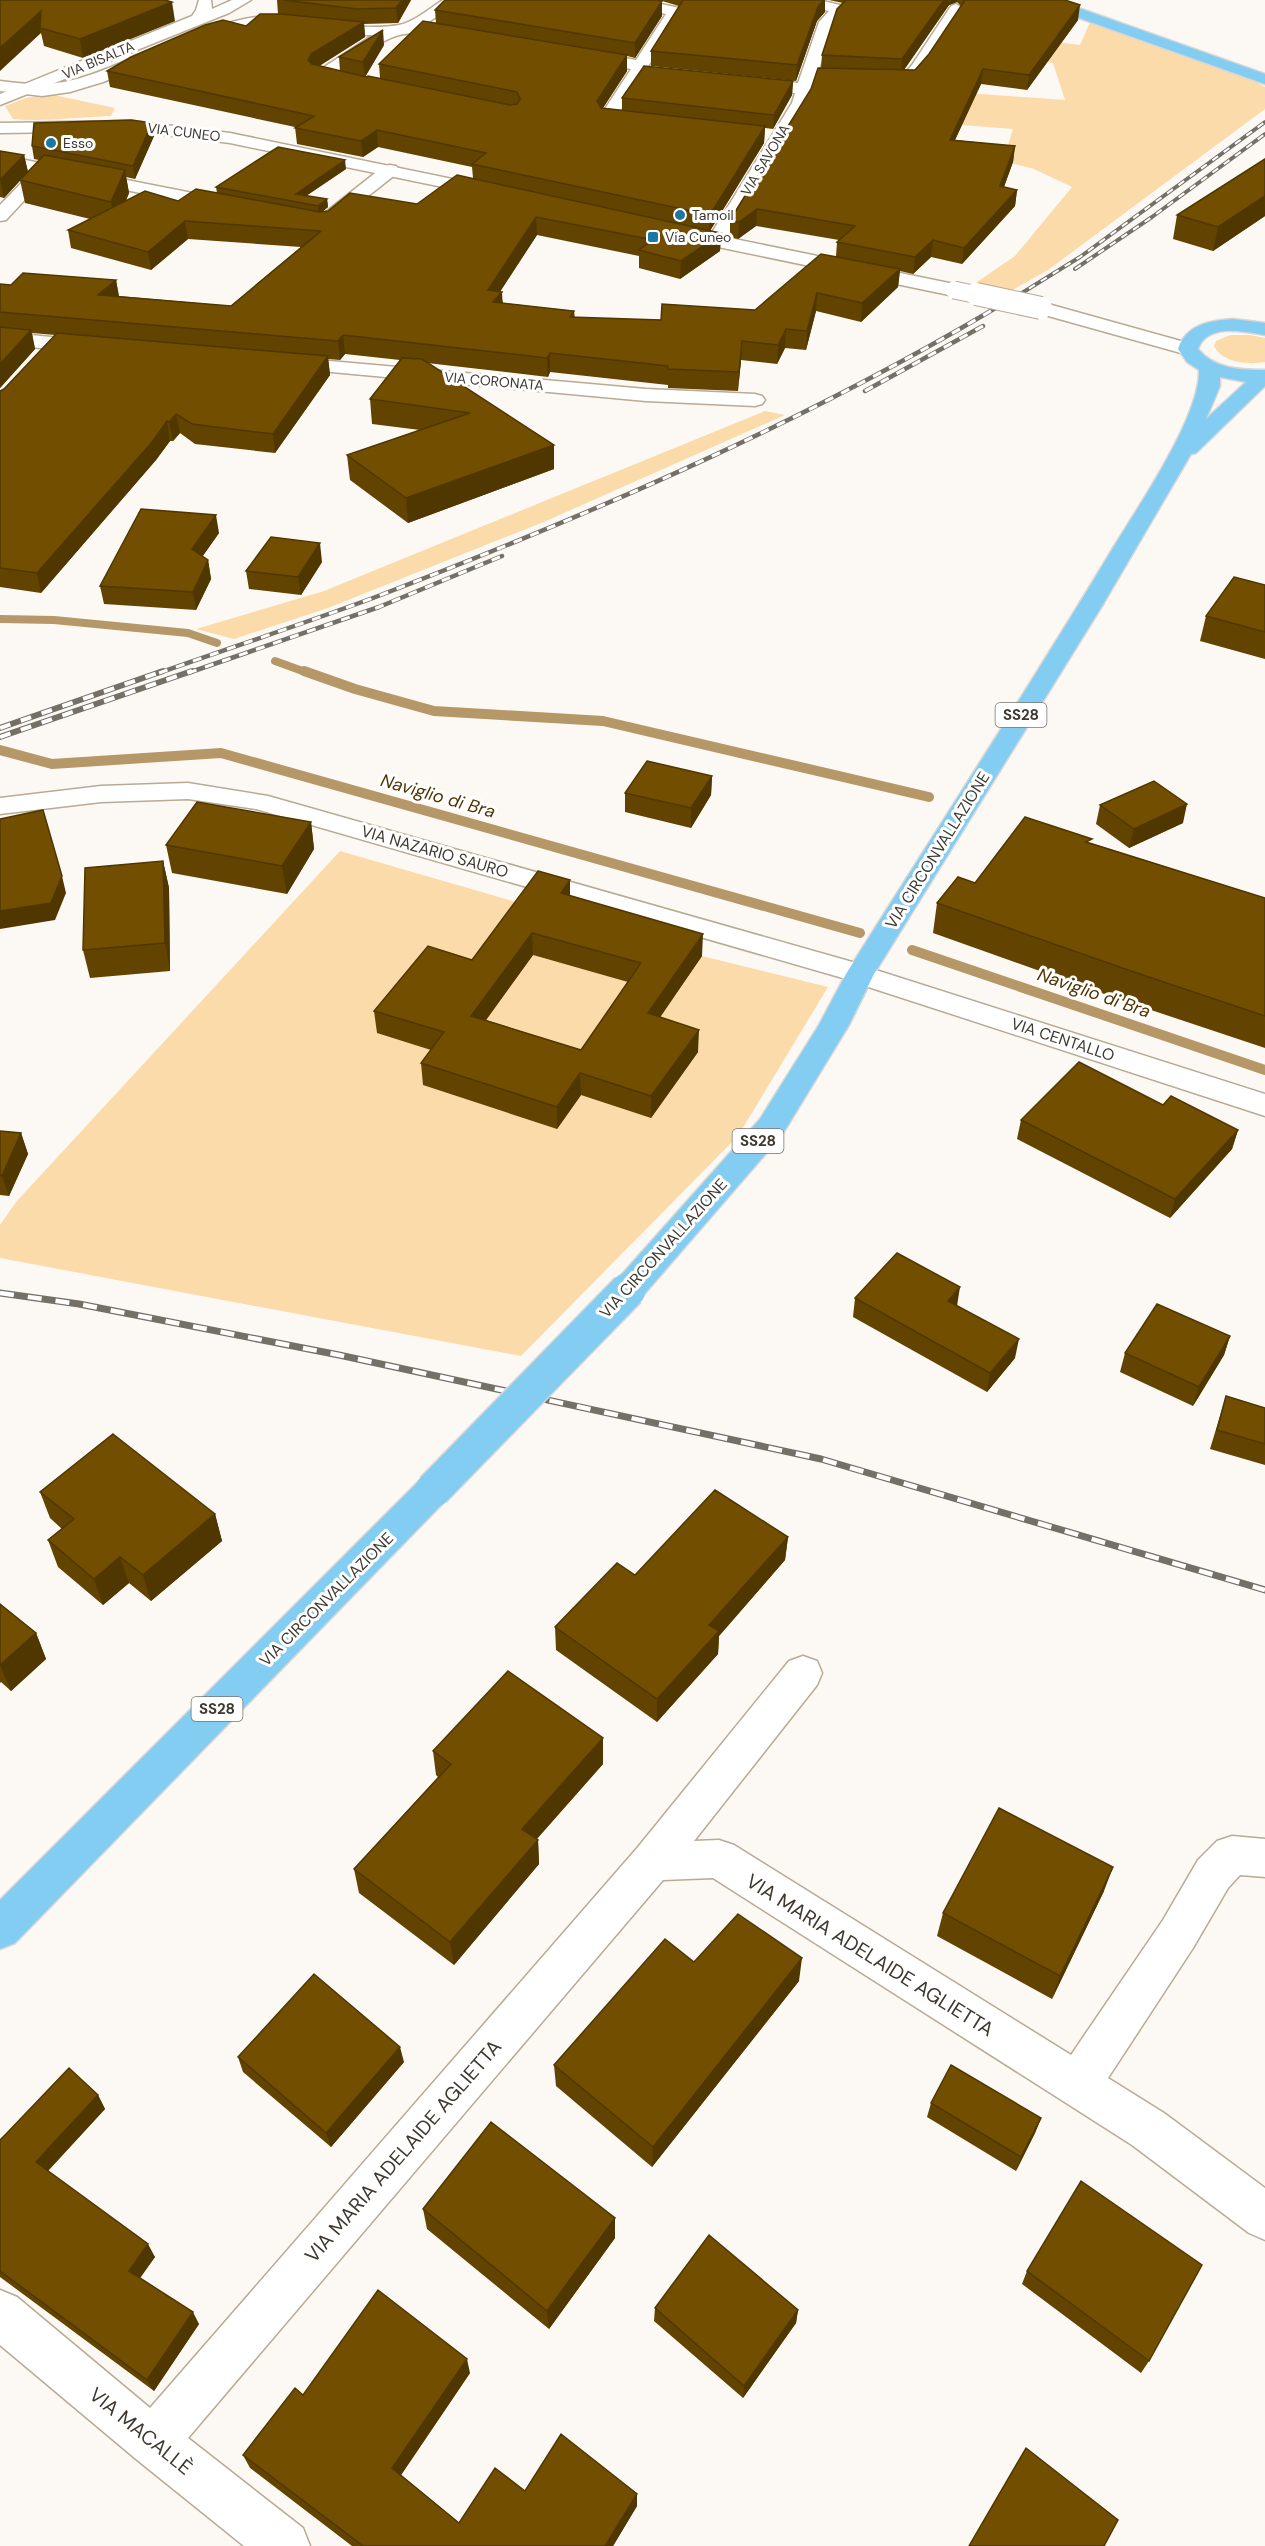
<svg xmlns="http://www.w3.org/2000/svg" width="1265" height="2546" font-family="'DM Sans',sans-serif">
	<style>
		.green { fill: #fbdbaa }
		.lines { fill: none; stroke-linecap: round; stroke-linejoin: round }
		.stream-far1 { stroke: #b69768; stroke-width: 8 }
		.stream { stroke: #b69768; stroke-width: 10 }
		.street-casing { stroke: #b9aa93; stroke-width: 3 }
		.secondary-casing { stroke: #b9aa93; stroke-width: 3 }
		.primary-casing { stroke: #d8d7d5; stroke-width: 3 }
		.street { fill: #fff; fill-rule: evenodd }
		.secondary { fill: #fff; fill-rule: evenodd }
		.primary { fill: #83cdf2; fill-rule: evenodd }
		.rail-far3-casing { stroke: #746f67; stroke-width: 4 }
		.rail-far2-casing { stroke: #746f67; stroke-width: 4.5 }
		.rail-far1-casing { stroke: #746f67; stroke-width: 6 }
		.rail-casing { stroke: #746f67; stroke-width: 7 }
		.rail-far3 { stroke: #fff; stroke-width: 2; stroke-dasharray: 7; stroke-linecap: butt }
		.rail-far2 { stroke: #fff; stroke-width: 3; stroke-dasharray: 9; stroke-linecap: butt }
		.rail-far1 { stroke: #fff; stroke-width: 4; stroke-dasharray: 11; stroke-linecap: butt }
		.rail { stroke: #fff; stroke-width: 4.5; stroke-dasharray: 14; stroke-linecap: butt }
		.secondary-bridge-far1-casing { stroke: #b9aa93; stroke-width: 19; stroke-linecap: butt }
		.secondary-bridge-casing { stroke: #b9aa93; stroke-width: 24; stroke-linecap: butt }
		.primary-bridge-casing { stroke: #d8d7d5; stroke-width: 38; stroke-linecap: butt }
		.secondary-bridge-far1 { stroke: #fff; stroke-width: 17 }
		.secondary-bridge { stroke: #fff; stroke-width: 22 }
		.primary-bridge { stroke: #83cdf2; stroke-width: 35 }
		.wall { fill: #624300; fill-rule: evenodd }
		.shaded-wall { fill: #503700 }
		.building { fill: #724e00; stroke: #503700; stroke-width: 1.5; fill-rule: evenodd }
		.poi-dot { fill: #1b78a5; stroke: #fff; stroke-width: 2 }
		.labels { text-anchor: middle; stroke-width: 6; stroke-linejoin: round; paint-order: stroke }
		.far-street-label { font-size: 14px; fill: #3e382f; stroke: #fff }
		.far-poi-label { font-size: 14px; fill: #3e382f; stroke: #fff; text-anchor: start }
		.shield { fill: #fff; stroke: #78746d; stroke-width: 1.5 }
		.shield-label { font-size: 15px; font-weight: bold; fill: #3e382f }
		.street-label { font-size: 16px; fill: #3e382f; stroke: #fff }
		.water-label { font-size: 18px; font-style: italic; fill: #4f3400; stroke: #fff }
		.near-street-label { font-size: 20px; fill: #3e382f; stroke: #fff }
	</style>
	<rect width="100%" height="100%" fill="#fcf9f5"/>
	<path class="green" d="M1091,20L1254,81L1265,87V109L1048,270L1009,292L974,284L1015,256L1072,187L1034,169L1003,161L1013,129L961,125L966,93L1065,100L1053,63L994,52L1005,35L1080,45Z
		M49,94L115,108L111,116C78,117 45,122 13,119L5,106L26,98Z
		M1230,335H1250L1265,338V362C1249,365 1222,363 1214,346L1216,341Z
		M765,411L785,415L546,521L328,608L234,639L196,629L324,591Z
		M340,851L530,906L501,945L557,962L587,922L675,996L702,956L828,987L738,1136L521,1356L0,1258V1225L16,1202Z"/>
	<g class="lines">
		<path class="stream-far1" d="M0,619L54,620L188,633L217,643
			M275,661L308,673"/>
		<path class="stream" d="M304,671L355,689L434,711L603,721L929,797
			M0,750L52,764L221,753L860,933
			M912,950L1265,1070"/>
		<g class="street-casing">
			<path id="street" d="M443,0H462L424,25L466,32L468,35L466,38L460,40C442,37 423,32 404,34C383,37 353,61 335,73L359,78L361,81L359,84L353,86L314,78L312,75L373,35C337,36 302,24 266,26C242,26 221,37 198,43L190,38L192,35C221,24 252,14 283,16C321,19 360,32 399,25C414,22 430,8 443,0Z
				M609,0H641L680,8L683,11L647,68L683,72L691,77L683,82L642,77L618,114L647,117L649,121L647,125L607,123L599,118L631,69L582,61L574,56L582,51L636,60L666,14L617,5Z
				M791,0H819L844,6L847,9L834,23L808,103L722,246H708L706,242L792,103L795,93L747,88L739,83L747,78L798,83L819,22L829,11L794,3Z
				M956,4L964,9L926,68L912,84L877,83L875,80L877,77L902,76L912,65L951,6Z
				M150,52L156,54L158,57L156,60L103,82L70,92L42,96L0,91V81C42,87 67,85 106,69C120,64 135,56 150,52Z
				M0,155L228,200L234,201L237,205L234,209L228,210L48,175L6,220L0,221V205L32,172L0,165Z
				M390,165L396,166L399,170L396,174L329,227H317L314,223L317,219L384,166Z
				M0,332L92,341L99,343L102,347L99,351L92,353L0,344Z
				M284,357L646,389L755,394L762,396L765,400L762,404L755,406L646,401L277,367L274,363L277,359Z
				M188,783L268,796L870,967L874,974L870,981L860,983L256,809L188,799L101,802L0,814V798L101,786Z
				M803,1656L817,1661L822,1673L817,1685L694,1841L719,1840L734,1845L1071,2055L1163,1920L1198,1860L1217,1841L1232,1836L1265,1839V1877L1240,1875L1228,1888L1193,1948L1108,2078L1164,2113L1265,2188V2240L1249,2233L1132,2145L713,1878L663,1880L188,2438L303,2528L310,2546H244L136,2459L0,2345V2290L17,2297L150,2408L638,1847L789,1661Z"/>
		</g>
		<g class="secondary-casing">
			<path id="secondary" d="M199,0H211L212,9L232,0H251L229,13L0,105V94L192,16L196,10Z
				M133,121L230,133L491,187L497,188L500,192L497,196L491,197L230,143L133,131L0,133V123Z
				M676,227L954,284L961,286L964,290L961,294L954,296L670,237L667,233L670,229Z
				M1041,302L1195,345L1198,349L1195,353L1188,355L1034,312L1031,308L1034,304Z
				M860,965L1265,1094V1116L850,981L846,974L850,967Z"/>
		</g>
		<g class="primary-casing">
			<path id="primary" d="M1034,0H1056L1265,74V84L1037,3Z
				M1233,319L1265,323V335C1244,331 1207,323 1198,349C1214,369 1241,370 1265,370V386L1196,453L1191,454L1102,606L874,974L849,1025L782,1135L640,1299L628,1302L616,1299L611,1290L616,1281L760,1119L819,1025L846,974C935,832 1027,691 1113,548C1138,507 1201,415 1199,370L1187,362L1178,349C1187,324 1209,321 1233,319ZM1220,377L1246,382L1206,419L1220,386Z
				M433,1475L446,1480L451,1490L446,1500L15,1943L0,1949V1900L420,1480Z"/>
		</g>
		<use href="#street" class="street"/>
		<use href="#secondary" class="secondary"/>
		<use href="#primary" class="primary"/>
		<g class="rail-far3-casing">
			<path id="rail-far3" d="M1075,269L1152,217L1265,134
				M1017,296L1080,257L1265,122"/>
		</g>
		<g class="rail-far2-casing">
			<path id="rail-far2" d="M865,391L983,326
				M159,673C230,648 302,624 373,598C595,513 815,418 1019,294
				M188,673L379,607L502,556"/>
		</g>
		<g class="rail-far1-casing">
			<path id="rail-far1" d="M0,728L163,671
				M0,737L192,671"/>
		</g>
		<g class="rail-casing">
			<path id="rail" d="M0,1293L79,1304L339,1355L821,1459L1265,1590"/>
		</g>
		<use href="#rail-far3" class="rail-far3"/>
		<use href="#rail-far2" class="rail-far2"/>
		<use href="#rail-far1" class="rail-far1"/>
		<use href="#rail" class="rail"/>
		<g class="secondary-bridge-far1-casing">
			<path id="secondary-bridge-far1" d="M954,290L983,296"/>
		</g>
		<g class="secondary-bridge-casing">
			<path id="secondary-bridge" d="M976,294L1041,308"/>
		</g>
		<g class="primary-bridge-casing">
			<path id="primary-bridge" d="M433,1490L628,1290"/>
		</g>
		<use href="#secondary-bridge-far1" class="secondary-bridge-far1"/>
		<use href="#secondary-bridge" class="secondary-bridge"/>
		<use href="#primary-bridge" class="primary-bridge"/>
	</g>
	<path class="wall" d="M0,0L175,21L83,58L44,46L41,33Z
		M277,0H411L398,23L364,24L365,37L319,66L340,71L339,57L384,45L365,77L380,78L379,64L436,23L435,10L445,0H825V12L817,21L796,81L651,66V51L679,6L662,1V16L635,58L627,56V71L603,108L622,110V98L793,81L792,95L773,129L765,128L764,143L710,231L721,233L720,251L680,279L639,268V256L537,235L500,292L503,303L574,311L575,318L661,320L755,310L836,256L837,242L839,240L756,226L738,239L730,237V220L811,89L821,68L822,55L843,3L829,0H1065L1078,20L1027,90L981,84L955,140L1015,146L1013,162L1004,187L1017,190L1015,206L962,264L931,257L913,274L900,271L898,287L861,322L816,311L806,350L785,348L777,364L741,360L738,391L668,388V385L550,372L548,377L427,363L554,445V469L408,523L350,480L347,455L420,430L372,424L370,399L400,360L345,354L340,360L328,359L330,375L275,453L195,444L180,433L173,441H170L156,460L41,593L0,587V391L4,389L55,335L32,333L35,349L0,388V284L11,285L116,280L119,296L231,306L301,247L188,239L151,270L71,248L68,230L90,219L25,203L20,180L39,160L34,159L32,146L152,123L154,136L135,179L126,177L129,193L126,201H178L217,193L216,187L346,169L306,196L327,199L328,207L322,212L417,204L473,178L472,167L378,147L363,157L297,144L295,127L110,87L107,71L246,26L278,14ZM957,2L961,6L929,54L915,70H904L949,5Z
		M0,151L24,155L28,172L4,198L0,197Z
		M1265,159V216L1213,251L1173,239L1177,215Z
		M219,533L202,557L208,560L211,579L196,610L104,604L100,586Z
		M322,562L301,595L249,589L246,571Z
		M1265,585V659L1200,641L1206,616Z
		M712,776L711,795L691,828L625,812V793Z
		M1100,805L1183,823L1129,848L1096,824Z
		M311,822L314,849L287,894L172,873L166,845Z
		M1091,843L1265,898V1048L1124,1001L933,933L937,903Z
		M163,861L169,888L170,971L90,978L83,950Z
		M570,896L702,956L660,1017L698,1052L651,1118L581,1095L557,1129L423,1085L421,1063L431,1050L377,1033L374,1011L472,960ZM533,955L628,982L581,1050L486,1020Z
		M1163,1105L1238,1130L1232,1149L1170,1218L1017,1139L1021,1120Z
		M0,1131L21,1133L28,1154L9,1196L0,1195Z
		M855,1298L957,1306L1015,1358L987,1392L853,1317Z
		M1230,1336L1224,1355L1193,1406L1120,1372L1125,1353Z
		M1226,1396L1265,1408V1465L1210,1449Z
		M40,1492L215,1514L222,1541L151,1601L129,1583L103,1605L58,1567L48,1540L62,1529L50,1518Z
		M788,1537L785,1560L719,1636L718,1654L657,1722L556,1650L555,1627L635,1575Z
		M0,1604L36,1633L46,1659L11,1691L1,1682L0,1683Z
		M603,1738V1764L537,1839L538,1840L539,1864L454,1965L359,1893L354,1869L438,1777L436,1775L433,1751Z
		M1104,1891L1052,1999L937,1936L943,1913Z
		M694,1962L799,1981L652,2167L556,2086L554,2065Z
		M238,2057L404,2062L331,2147L243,2072Z
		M98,2095L105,2109L48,2171L155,2257L139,2278L199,2324L154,2391L0,2277V2140Z
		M931,2103L1041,2118L1035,2133L1016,2171L927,2117Z
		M423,2209L615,2218V2238L549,2329L427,2229Z
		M1027,2271L1149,2361L1141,2373L1022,2284Z
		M655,2308L798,2310L796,2323L743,2398L654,2321Z
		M470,2373L401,2475L459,2523L525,2491L637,2494V2506L613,2546H352L250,2468L243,2455L303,2395Z"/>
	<path class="shaded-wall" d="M402,0H411L398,23L396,8Z
		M824,0H825V12L817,21L796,81L797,65L818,7Z
		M944,0H957V2L949,5L901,74L902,59Z
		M662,1V16L635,58V43Z
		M172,2L175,21L83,58L80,39Z
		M1080,5L1078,20L1027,90L1029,75Z
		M41,11L40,28L41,33L0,71V48Z
		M364,22L365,37L313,70L308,60L311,54Z
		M383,30L384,45L365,77L363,62Z
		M627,55V71L597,117V101Z
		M983,69L981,84L948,155L950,140Z
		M793,81L792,95L773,129L774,115Z
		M152,123L154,136L135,179L133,166Z
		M765,126L764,143L709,232L710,215Z
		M377,130L378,147L363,157L361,141Z
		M1015,146L1013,162L998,203L1000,186Z
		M24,155L28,172L4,198L0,180Z
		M345,160L346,169L297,202L296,194Z
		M125,170L129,193L115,225L111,202Z
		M1017,190L1015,206L962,264L964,248Z
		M1265,196V216L1213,251L1218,227Z
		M327,199L328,207L318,215V206Z
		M757,209L756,226L738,239L739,222Z
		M536,217L537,235L489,308L488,290Z
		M185,221L188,239L151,270L148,252Z
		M721,233L720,251L680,279L681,261Z
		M933,240L931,257L913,274L915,257Z
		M900,269L898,287L861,322L862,303Z
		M116,280L119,298L98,295Z
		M502,292L503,311L493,302Z
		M817,293L816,311L806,350L807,331Z
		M786,329L785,348L777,364L778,345Z
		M31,330L35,349L0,388V364Z
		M343,335L345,354L340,360L338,341Z
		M742,341L741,360L738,391L739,372Z
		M550,353V372L548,377L547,358Z
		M328,356L330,375L275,453L273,434Z
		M176,414L180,433L173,441L169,422Z
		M167,421L170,441L156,460L41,593L37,573Z
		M554,445V469L408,523L406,498Z
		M216,515L219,533L195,567L192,549Z
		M320,543L322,562L301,595L298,577Z
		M208,560L211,579L196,610L193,592Z
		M712,776L711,795L691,828V808Z
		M1187,804L1183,823L1129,848L1134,829Z
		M311,822L314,849L287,894L282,866Z
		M163,861L169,888L170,971L165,943Z
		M62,876L66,893L55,920L0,929V911Z
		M570,880V902L561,893Z
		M532,933L533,955L473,1038L471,1016Z
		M703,934L702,956L648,1035V1013Z
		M699,1030L698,1052L651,1118V1096Z
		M580,1073L581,1095L557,1129V1107Z
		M1238,1130L1232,1149L1170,1218L1175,1199Z
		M21,1133L28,1154L9,1196L2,1176Z
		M960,1287L957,1306L948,1301Z
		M1230,1336L1224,1355L1193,1406L1199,1387Z
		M1019,1339L1015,1358L987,1392L990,1373Z
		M215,1514L222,1541L151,1601L143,1575Z
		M788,1537L785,1560L719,1636L718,1654L657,1722V1699L709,1625Z
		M120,1557L129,1583L103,1605L94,1579Z
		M36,1633L46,1659L11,1691L0,1665Z
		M603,1738V1764L524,1853L522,1829Z
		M538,1840L539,1864L454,1965L450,1942Z
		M1113,1867L1104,1891L1052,1999L1060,1976Z
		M802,1958L799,1981L652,2167L653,2147Z
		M400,2047L404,2062L331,2147L326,2133Z
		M98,2095L105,2109L44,2175L36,2162Z
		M1041,2118L1035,2133L1016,2171L1021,2157Z
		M615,2218V2238L549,2329L547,2311Z
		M148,2244L155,2257L136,2284L129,2271Z
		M798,2310L796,2323L743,2398L744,2386Z
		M193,2312L199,2324L154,2391L147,2380Z
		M467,2359L470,2373L397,2481L392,2468Z
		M637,2494V2506L613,2546H605Z"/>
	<path class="building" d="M0,0H165L172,2L80,39L40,28L41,11L0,48Z
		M283,0H402L396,8L357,9Z
		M445,0H657L662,1L635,43L435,10Z
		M683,0H824L818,7L797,65L651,51Z
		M846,0H944L902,59L822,55L837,9Z
		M965,0H1065L1080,5L1029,75L983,69L950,140L1015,146L1000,186L1017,190L964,248L933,240L915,257L837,242L855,226L757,209L739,222L730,220L811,89L818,68L915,70L929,54Z
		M260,14H281L364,22L311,54L308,60L312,64L366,77L368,76L510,105L517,104L520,99L517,92L379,64L423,21L627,55L597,101L601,108L765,126L710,215L472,164L486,153L377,130L361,141L295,128L314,116L107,71L131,57L205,25L223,20L246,26Z
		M383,30L363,62L339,57Z
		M644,66L793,81L774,115L622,98Z
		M131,120L152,123L133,166L32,146L34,123Z
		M278,147L345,160L296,194L327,199L318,206L216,187Z
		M0,151L24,155L0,180Z
		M44,155L125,170L111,202L20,180Z
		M1265,159V196L1218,227L1177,215Z
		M457,175L721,233L681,261L639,250L653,240L536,217L488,290L502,292L493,302L574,311L570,317L661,320L662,304L755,310L821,254L900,269L862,303L817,293L807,331L786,329L778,345L742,341L739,372L668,369V366L550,353L547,358L343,335L338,341L0,312V284L11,285L23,273L116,280L98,295L231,306L321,231L185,221L148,252L68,230L145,191L178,201L196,189L320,212L328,211L350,193L417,204Z
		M0,327L31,330L0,364Z
		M57,333L328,356L273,434L192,424L176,414L169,422L167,421L153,441L37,573L0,568V391L4,389Z
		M402,358L422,359L554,445L406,498L347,455L470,413L370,399Z
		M141,509L216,515L192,549L208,560L193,592L100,586Z
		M271,537L320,543L298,577L246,571Z
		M1234,577L1265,585V632L1206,616Z
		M647,761L712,776L691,808L625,793Z
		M1154,781L1187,804L1134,829L1100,805Z
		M197,802L311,822L282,866L166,845Z
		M43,810L62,876L51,903L0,911V819Z
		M1025,817L1092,839L1086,842L1265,898V1016L1131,971L937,903L958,877L975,883Z
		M163,861L165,943L83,950L85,868Z
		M538,871L570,880L561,893L703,934L648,1013L699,1030L651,1096L580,1073L557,1107L421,1063L444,1032L374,1011L428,946L472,960ZM532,933L641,963L581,1050L471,1016Z
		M1079,1062L1163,1105L1171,1096L1238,1130L1175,1199L1021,1120Z
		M0,1131L21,1133L2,1176L0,1175Z
		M897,1253L960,1287L948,1301L1019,1339L990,1373L855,1298Z
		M1157,1304L1230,1336L1199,1387L1125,1353Z
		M1226,1396L1265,1408V1444L1217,1430Z
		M113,1434L215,1514L143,1575L120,1557L94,1579L48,1540L74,1519L40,1492Z
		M715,1490L788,1537L709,1625L719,1631L657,1699L555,1627L617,1563L635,1575Z
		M0,1604L36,1633L0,1665Z
		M508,1671L603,1738L522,1829L538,1840L450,1942L354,1869L451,1764L433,1751Z
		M999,1808L1113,1867L1060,1976L943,1913Z
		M738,1914L802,1958L653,2147L554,2065L665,1939L694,1962Z
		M314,1974L400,2047L326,2133L238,2057Z
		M951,2065L1041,2118L1021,2157L931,2103Z
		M69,2068L98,2095L36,2162L148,2244L129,2271L193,2312L147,2380L0,2271V2140L6,2134Z
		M491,2122L615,2218L547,2311L423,2209Z
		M1081,2181L1202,2265L1149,2361L1027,2271Z
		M709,2235L798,2310L744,2386L655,2308Z
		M378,2290L467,2359L392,2468L459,2523L495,2468L525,2491L561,2434L637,2494L605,2546H363L243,2455L295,2388L303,2395Z
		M1026,2448L1118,2520L1104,2546H969Z"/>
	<g class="poi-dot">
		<circle cx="51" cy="143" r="6"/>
		<circle cx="680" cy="215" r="6"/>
		<rect x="647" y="231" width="12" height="12" rx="3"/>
	</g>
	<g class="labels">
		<g class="far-street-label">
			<text transform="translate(98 60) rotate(-23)" y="5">VIA BISALTA</text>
			<text transform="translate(184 132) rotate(7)" y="5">VIA CUNEO</text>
			<text transform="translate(765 160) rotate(-59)" y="5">VIA SAVONA</text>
			<text transform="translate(494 381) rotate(5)" y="5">VIA CORONATA</text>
		</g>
		<g class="far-poi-label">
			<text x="63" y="148">Esso</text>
			<text x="692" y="220">Tamoil</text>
			<text x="665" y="242">Via Cuneo</text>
		</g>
		<g class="shield">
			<rect x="995.5" y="703" width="51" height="24" rx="4.5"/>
			<rect x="732.5" y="1129" width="51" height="24" rx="4.5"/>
			<rect x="191.5" y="1697" width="51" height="24" rx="4.5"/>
		</g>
		<g class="shield-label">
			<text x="1021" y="720">SS28</text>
			<text x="758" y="1146">SS28</text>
			<text x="217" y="1714">SS28</text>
		</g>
		<g class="street-label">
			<text transform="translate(937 850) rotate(-58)" y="6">VIA CIRCONVALLAZIONE</text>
			<text transform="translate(435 851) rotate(16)" y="6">VIA NAZARIO SAURO</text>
			<text transform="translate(1063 1039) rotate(18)" y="6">VIA CENTALLO</text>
			<text transform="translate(663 1248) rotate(-48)" y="6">VIA CIRCONVALLAZIONE</text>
			<text transform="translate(326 1599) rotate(-45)" y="6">VIA CIRCONVALLAZIONE</text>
		</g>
		<g class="water-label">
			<text transform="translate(438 796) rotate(16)" y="6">Naviglio di Bra</text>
			<text transform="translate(1094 993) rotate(19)" y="6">Naviglio di Bra</text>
		</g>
		<g class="near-street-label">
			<text transform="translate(870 1955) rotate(32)" y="7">VIA MARIA ADELAIDE AGLIETTA</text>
			<text transform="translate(403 2151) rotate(-49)" y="7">VIA MARIA ADELAIDE AGLIETTA</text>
			<text transform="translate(141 2431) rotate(39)" y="7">VIA MACALLÈ</text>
		</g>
	</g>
</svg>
